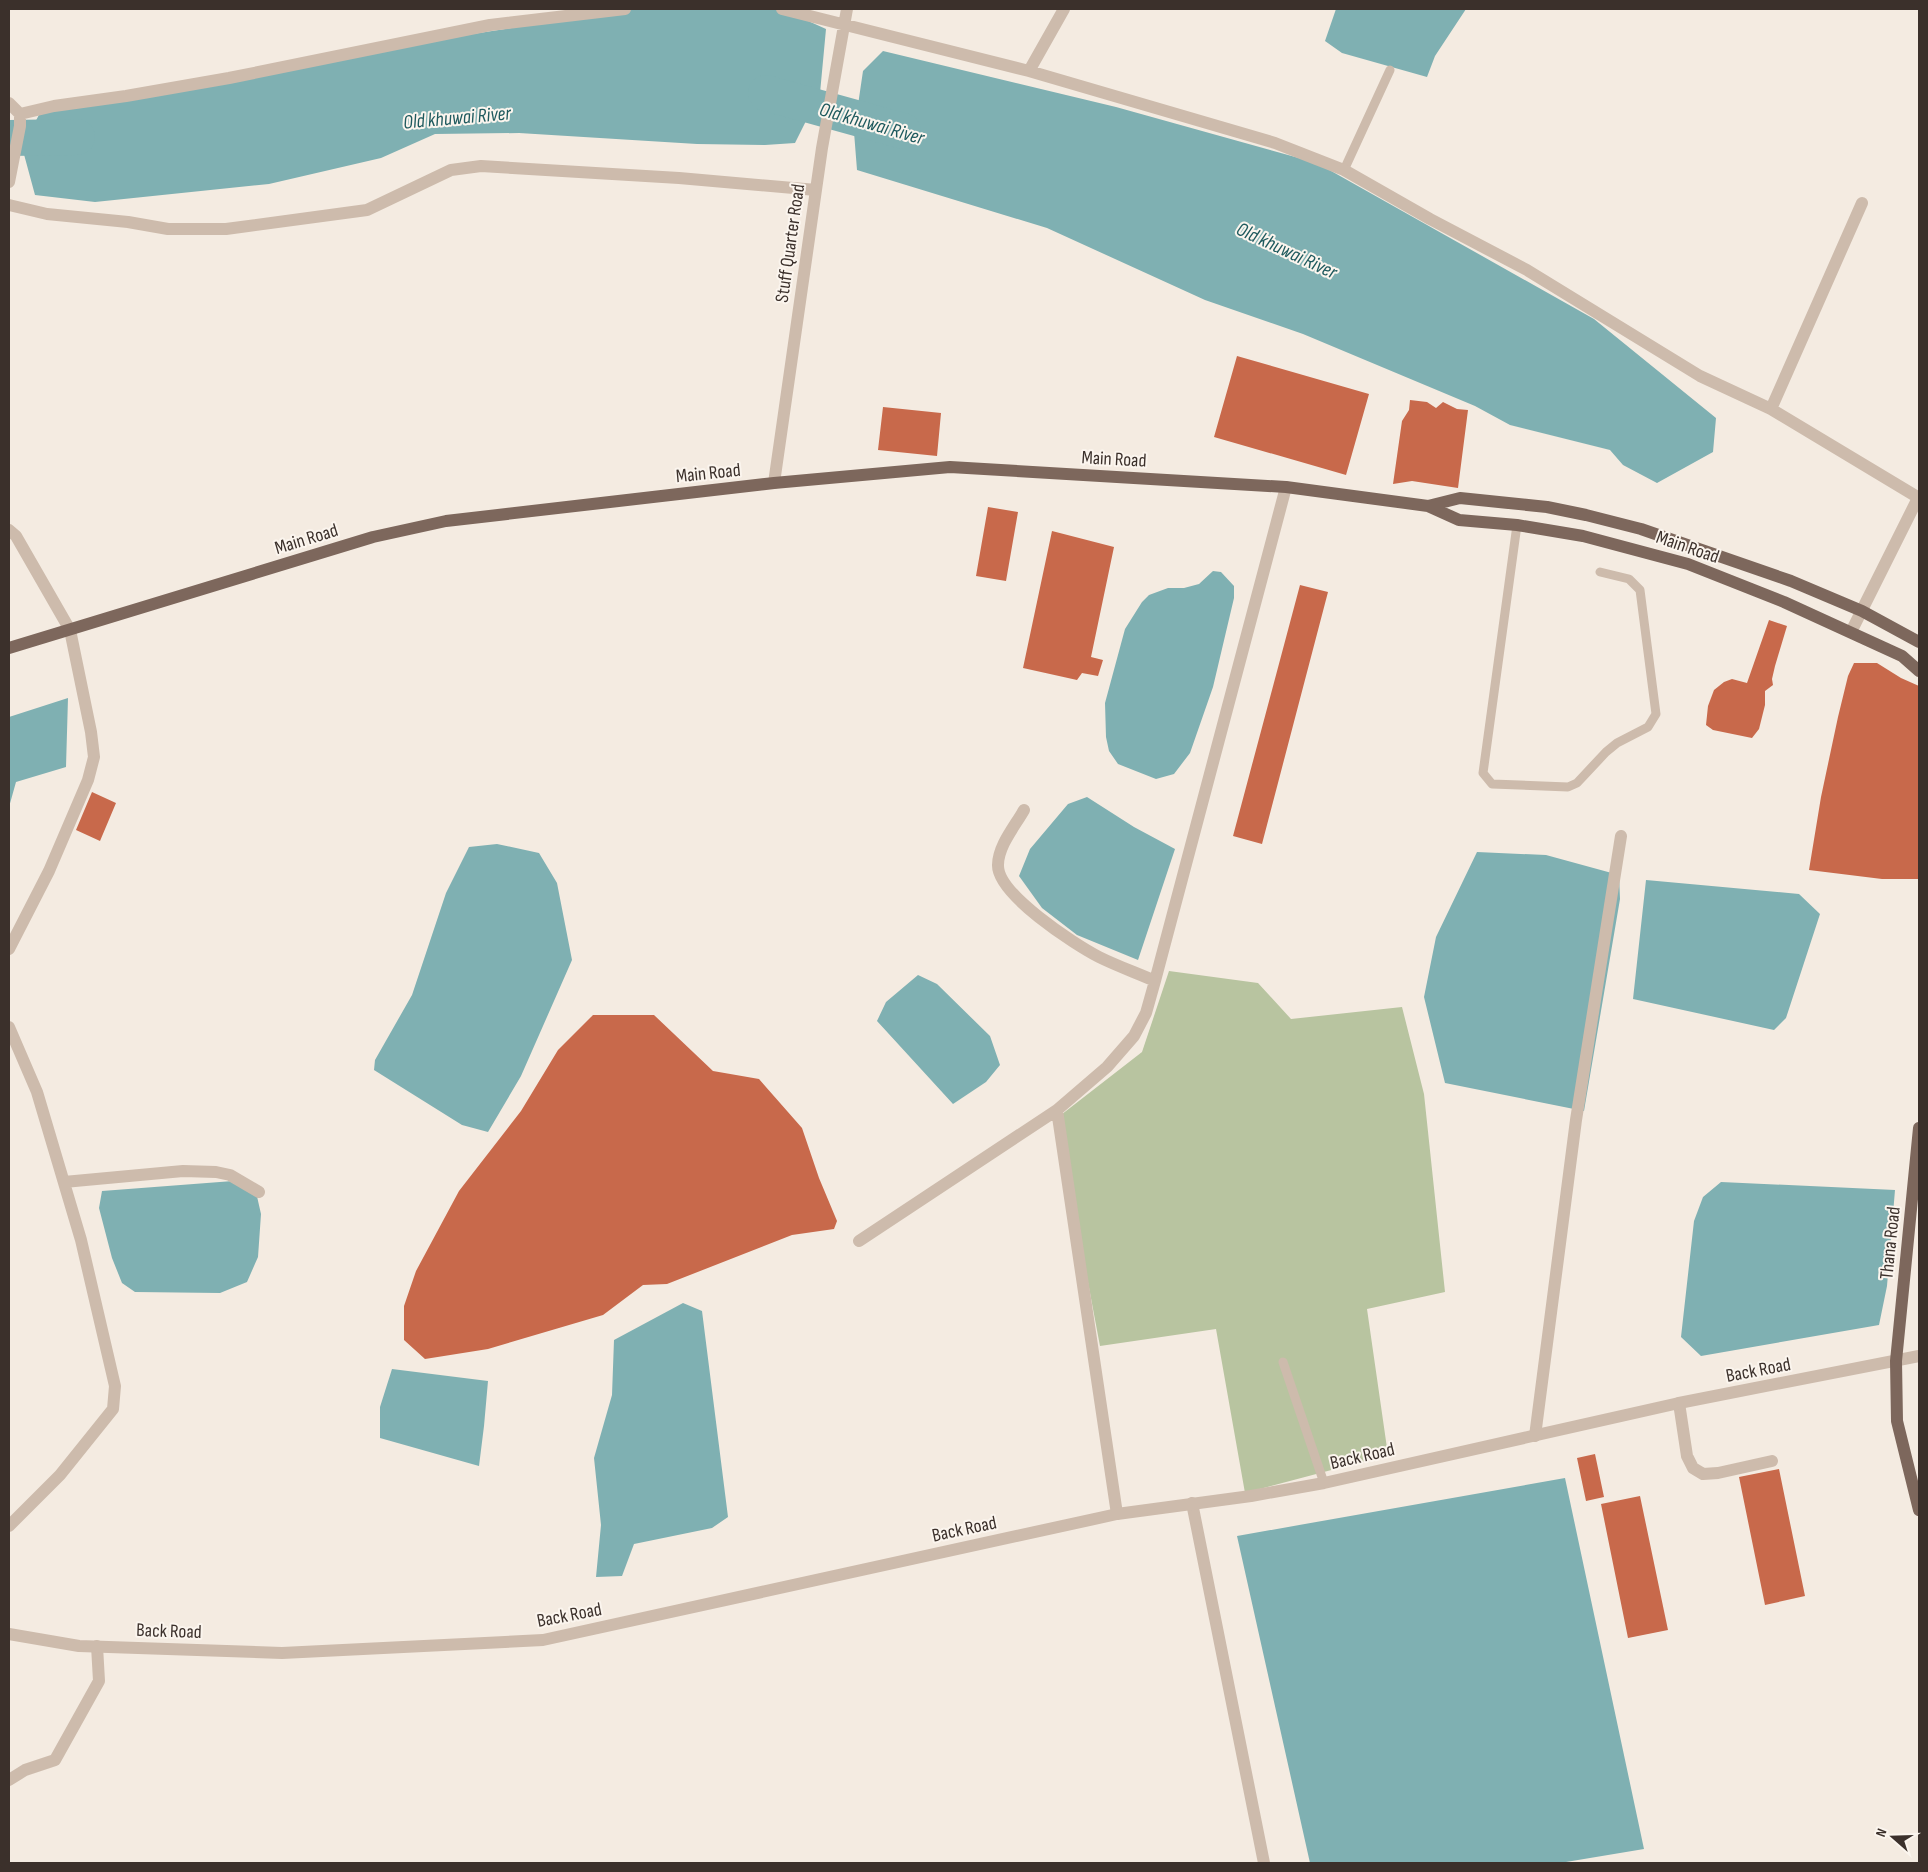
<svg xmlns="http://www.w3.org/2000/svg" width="1928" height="1872" font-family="'Sofia Sans Condensed',sans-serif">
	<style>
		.green { fill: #b8c4a0 }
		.water { fill: #7fb0b2 }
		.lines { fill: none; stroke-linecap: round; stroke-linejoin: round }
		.river { stroke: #7fb0b2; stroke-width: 36 }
		.building { fill: #c8694b }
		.service { stroke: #cdbbac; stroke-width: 9 }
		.minor { stroke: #cdbbac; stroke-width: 12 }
		.tertiary { stroke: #cdbbac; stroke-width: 12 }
		.primary { stroke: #7d675c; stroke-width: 12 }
		.labels { text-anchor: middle; stroke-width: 4; stroke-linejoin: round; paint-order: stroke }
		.street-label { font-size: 19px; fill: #3b302b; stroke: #fbf5ee }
		.water-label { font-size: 20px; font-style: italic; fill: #1f5a5e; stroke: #fbf5ee }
	</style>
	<rect width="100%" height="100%" fill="#f4ebe1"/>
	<path class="green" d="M1169,971L1258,983L1291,1019L1402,1007L1424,1094L1445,1292L1367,1309L1388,1455L1245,1493L1216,1329L1100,1346L1057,1118L1142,1052Z"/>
	<path class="water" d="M1336,9H1466L1435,56L1427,77L1342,53L1325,41Z
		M629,10H784L826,29L820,93L795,143L765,145L697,144L519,133L435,134L381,158L269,184L95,202L35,195L22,147L41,111L407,44Z
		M883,51L1116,107L1317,163L1594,319L1716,418L1713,452L1657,483L1623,465L1610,450L1510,425L1475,406L1303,334L1205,300L1047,228L857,170L854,132L863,71Z
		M1213,571L1221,572L1234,586V598L1213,687L1190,753L1174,774L1156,779L1118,764L1109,751L1106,737L1105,703L1125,629L1142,602L1149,595L1168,588H1184L1199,584Z
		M68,698L66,767L16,782L9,807V717Z
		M1087,797L1134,827L1175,849L1138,960L1077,935L1042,908L1019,876L1030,849L1068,804Z
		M497,844L539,853L557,883L572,960L521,1076L488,1132L462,1125L374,1070L375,1060L412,995L446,893L469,847Z
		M1477,852L1546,855L1619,875L1620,899L1584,1111L1445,1083L1424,997L1436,937Z
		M1646,880L1799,894L1820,914L1786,1018L1774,1030L1633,999Z
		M918,975L937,984L990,1036L1000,1065L986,1082L953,1104L877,1021L886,1002Z
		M233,1181L256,1192L261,1214L258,1257L247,1282L220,1293L135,1292L122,1283L112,1258L99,1208L102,1191Z
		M1721,1182L1895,1190L1887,1286L1879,1325L1701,1356L1681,1337L1694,1221L1703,1197Z
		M683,1303L702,1311L728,1517L712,1528L634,1544L622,1576L596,1577L601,1525L594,1458L612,1395L614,1340Z
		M392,1369L488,1381L484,1426L479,1466L380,1438V1407Z
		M1565,1478L1644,1849L1560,1863H1310L1237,1536Z"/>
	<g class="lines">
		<path class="river" d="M766,93L903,131
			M9,138L77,137"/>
	</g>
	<path class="building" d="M1237,356L1369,394L1346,475L1214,437Z
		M1410,400L1427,402L1436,408L1443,402L1457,409L1468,410L1458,488L1412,481L1393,484L1402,421L1409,410Z
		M883,407L941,413L937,456L878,450Z
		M988,507L1018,512L1006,581L976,576Z
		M1052,531L1114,547L1091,657L1103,660L1098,676L1082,673L1077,680L1023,668Z
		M1300,585L1328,592L1262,844L1233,836Z
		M1769,620L1787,626L1775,666L1772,679L1773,685L1765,691V705L1759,729L1752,738L1713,730L1706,725L1708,706L1714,690L1724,682L1732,679L1747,683Z
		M1854,663H1877L1901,678L1919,686V879H1882L1809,870L1821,797L1838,717L1848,676Z
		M92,792L116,803L100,841L76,830Z
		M593,1015H654L713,1071L759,1079L802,1128L819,1178L837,1221L834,1229L792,1235L667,1284L643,1285L603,1315L488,1349L425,1359L404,1340V1306L416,1271L459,1191L521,1111L558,1050Z
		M1595,1454L1604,1497L1586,1501L1577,1458Z
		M1779,1469L1805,1596L1765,1605L1739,1477Z
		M1640,1496L1668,1630L1628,1638L1601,1504Z"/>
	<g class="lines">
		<path class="service" d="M1344,170L1390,70
			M1517,525L1483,773L1492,784L1568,787L1577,783L1606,752L1617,743L1648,727L1656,714L1640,590L1629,579L1600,572
			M1283,1362L1324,1483"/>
		<path class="minor" d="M782,9L1029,71L1275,143L1344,170L1430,219L1527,270L1700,376L1771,409L1919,498
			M1029,71L1064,9
			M9,103L20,114V126L9,182
			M20,114L54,106L126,96L229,78L490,25L625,9
			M9,205L47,214L128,222L168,229H226L367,210L451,170L481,166L679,178L816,190
			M1771,409L1862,203
			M774,483L822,148L847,9
			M9,530L16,536L70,630L91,732L94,757L88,780L49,871L9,949
			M1851,632L1918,498
			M1024,810C1015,826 998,846 998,865C997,894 1074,944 1099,957C1117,966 1137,973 1155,981
			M9,1027L37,1092L81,1240L115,1386L113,1409L60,1475L9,1526
			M1057,1110L1117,1514
			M64,1182L183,1171L216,1172L230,1175L259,1192
			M859,1241L1057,1110L1107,1067L1134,1036L1146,1013L1155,981L1286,487
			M1679,1403L1687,1456L1693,1468L1703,1474L1718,1473L1772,1461
			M1535,1436L1576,1120L1621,836
			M1192,1503L1264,1863
			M9,1780L25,1770L55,1760L99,1681L97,1646"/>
		<path class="tertiary" d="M9,1634L79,1646L282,1653L543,1640L1117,1514L1251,1496L1324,1483L1679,1403L1919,1356"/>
		<path class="primary" d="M1428,506L1460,498L1547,507L1586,515L1641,529L1791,581L1862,611L1919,642
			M9,648L373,537L446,521L774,483L950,467L1286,487L1428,506L1459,520L1517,525L1583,536L1688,564L1784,602L1902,656L1919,671
			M1919,1128L1896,1361L1897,1421L1919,1510"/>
	</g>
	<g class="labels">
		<g class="street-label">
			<text transform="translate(789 243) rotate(-82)" y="7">Stuff Quarter Road</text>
			<text transform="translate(1114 458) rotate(3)" y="7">Main Road</text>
			<text transform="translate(708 472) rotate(-6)" y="7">Main Road</text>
			<text transform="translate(306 538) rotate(-17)" y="7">Main Road</text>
			<text transform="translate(1688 546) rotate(19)" y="7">Main Road</text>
			<text transform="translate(1889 1243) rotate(-84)" y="7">Thana Road</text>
			<text transform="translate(1758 1369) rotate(-11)" y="7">Back Road</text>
			<text transform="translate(1362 1455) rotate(-13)" y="7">Back Road</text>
			<text transform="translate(964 1528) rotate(-12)" y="7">Back Road</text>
			<text transform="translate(569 1614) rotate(-11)" y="7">Back Road</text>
			<text transform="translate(169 1630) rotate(2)" y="7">Back Road</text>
		</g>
		<g class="water-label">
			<text transform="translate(457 117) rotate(-5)" y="7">Old khuwai River</text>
			<text transform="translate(872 123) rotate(16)" y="7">Old khuwai River</text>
			<text transform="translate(1287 250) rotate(25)" y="7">Old khuwai River</text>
		</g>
	</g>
	<rect width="1928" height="1872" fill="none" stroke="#3b302b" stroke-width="20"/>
	<g transform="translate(1893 1837) rotate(290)" stroke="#fbf5ee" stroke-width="4" paint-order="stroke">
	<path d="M0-4L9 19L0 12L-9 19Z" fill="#3b302b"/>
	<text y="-8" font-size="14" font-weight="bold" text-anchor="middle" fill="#3b302b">N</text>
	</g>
</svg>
